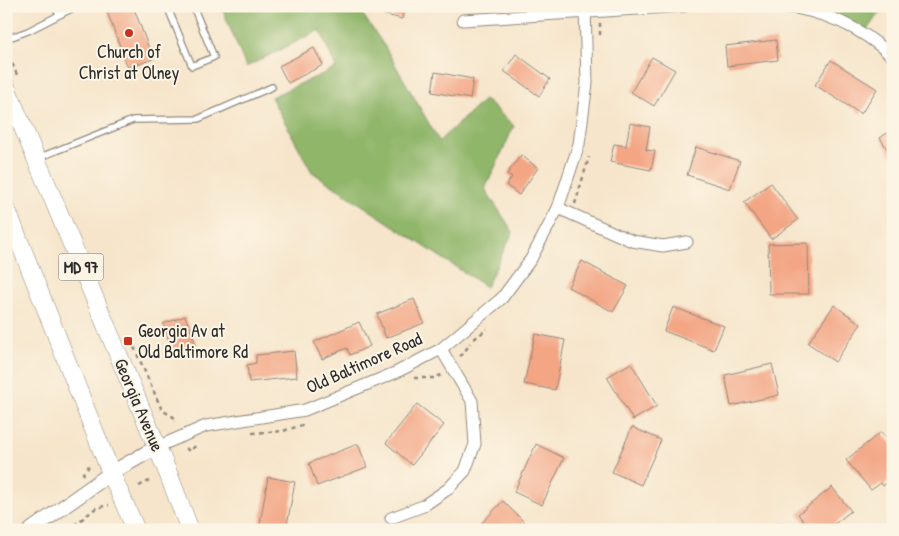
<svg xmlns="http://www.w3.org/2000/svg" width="899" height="536" font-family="'Patrick Hand',sans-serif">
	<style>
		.forest { fill: #90b66b; stroke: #5e704b }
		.building { fill: #f3a584 }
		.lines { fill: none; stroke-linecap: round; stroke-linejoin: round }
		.service-casing { stroke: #90887b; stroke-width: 8 }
		.minor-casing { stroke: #90887b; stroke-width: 13 }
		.tertiary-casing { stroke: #90887b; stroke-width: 16 }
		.primary-casing { stroke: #90887b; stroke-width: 19 }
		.path { stroke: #90887b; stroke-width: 2.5; stroke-dasharray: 4 4; stroke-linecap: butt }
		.service { stroke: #fff; stroke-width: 5.5 }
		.minor { stroke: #fff; stroke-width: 11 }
		.tertiary { stroke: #fff; stroke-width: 14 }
		.primary { stroke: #fff; stroke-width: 18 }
		.poi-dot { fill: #c8321e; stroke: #fcf5e5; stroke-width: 2 }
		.labels { text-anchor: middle; stroke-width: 4; stroke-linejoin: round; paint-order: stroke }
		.shield { fill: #fcf5e5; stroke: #6a6863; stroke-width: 1 }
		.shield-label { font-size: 16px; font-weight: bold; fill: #2b2b2b }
		.poi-label { font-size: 18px; fill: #2b2b2b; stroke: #fcf5e5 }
		.street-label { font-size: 18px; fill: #2b2b2b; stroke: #fcf5e5 }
	</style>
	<rect width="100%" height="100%" fill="#fcf5e5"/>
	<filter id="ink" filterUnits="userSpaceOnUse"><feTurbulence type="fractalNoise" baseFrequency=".02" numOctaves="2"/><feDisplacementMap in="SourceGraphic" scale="10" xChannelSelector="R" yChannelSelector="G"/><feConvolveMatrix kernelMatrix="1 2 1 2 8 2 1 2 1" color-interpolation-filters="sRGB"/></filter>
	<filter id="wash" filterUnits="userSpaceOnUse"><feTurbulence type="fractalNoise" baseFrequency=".0096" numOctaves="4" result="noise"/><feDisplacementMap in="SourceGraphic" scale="20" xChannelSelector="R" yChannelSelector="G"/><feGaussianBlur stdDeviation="1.12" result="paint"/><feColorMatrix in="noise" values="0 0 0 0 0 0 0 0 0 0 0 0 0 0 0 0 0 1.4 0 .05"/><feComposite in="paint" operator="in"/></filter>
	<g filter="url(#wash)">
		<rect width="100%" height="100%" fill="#f6e5cb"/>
		<path class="forest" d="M221,6H357L385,47L439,141L485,99L514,126L485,189L513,232L486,287L312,172L271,97L336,68L320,30L246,67Z
			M779,6H884L864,34L825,14Z"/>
		<g id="blocks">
			<path class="building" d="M105,6H133L153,59L128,68Z
				M384,6H405L402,19L382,14Z
				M776,40L778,60L727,66L725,46Z
				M314,48L323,65L288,83L279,66Z
				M516,54L550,79L539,96L504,71Z
				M652,57L675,70L654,106L631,92Z
				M831,60L877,89L861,114L815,85Z
				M435,72L473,79L470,99L432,92Z
				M630,123L650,127L646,150L655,151L651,170L610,162L614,144L626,146Z
				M893,129V158L880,138Z
				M696,147L740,161L730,189L687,175Z
				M521,155L538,168L519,195L506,185L512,177L507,174Z
				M771,183L798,220L771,239L744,202Z
				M808,243L809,294H769L768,244Z
				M582,261L628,286L613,312L568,287Z
				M414,299L424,323L386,338L377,314Z
				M834,305L861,324L835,362L808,343Z
				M673,307L724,326L714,350L664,331Z
				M185,316L196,344L173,352L163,324Z
				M359,322L370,346L350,355L347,348L322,359L314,342Z
				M535,334L565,340L555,390L524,384Z
				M294,351L297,377L249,382L247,365L256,363V355Z
				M631,363L657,406L633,420L607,377Z
				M772,364L779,395L731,406L725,375Z
				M417,404L444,425L412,465L386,443Z
				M632,427L661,440L641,485L612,472Z
				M881,432L893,446V478L883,486L881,483L871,490L846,460Z
				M358,444L367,467L317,486L309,463Z
				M536,444L564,458L542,505L514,492Z
				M268,477L295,482L286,530H259Z
				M832,487L851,511L827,530H810L798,514Z
				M503,501L526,524L520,530H475Z
				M783,522L790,530H773Z"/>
		</g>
	</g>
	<g filter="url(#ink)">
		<use href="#blocks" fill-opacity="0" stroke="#90887b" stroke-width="1"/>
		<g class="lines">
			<g class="service-casing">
				<path id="service" d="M55,6L59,15
					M167,6L192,66L214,57L193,6
					M6,39L28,31L77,6
					M38,158L133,120L198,119L272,87"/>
			</g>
			<g class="minor-casing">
				<path id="minor" d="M779,6C823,10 860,26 893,57
					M463,20L685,6
					M558,208L632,241L663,246L687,242
					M157,447L206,426L305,410L397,372L441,349L502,298L531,259L558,208L579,144L587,83L585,6
					M391,518L423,506L448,489L465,471L475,444L472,401L441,349"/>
			</g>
			<g class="tertiary-casing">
				<path id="tertiary" d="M31,530L111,473L157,447"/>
			</g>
			<g class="primary-casing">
				<path id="primary" d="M6,87L168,473L190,530
					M6,208L111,473L136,530"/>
			</g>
			<path class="path" d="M600,35V23
				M6,49L17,75
				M575,204L589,157
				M474,339L487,329
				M134,347L162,410L175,418V422
				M460,356L464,353L470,343
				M414,378H435L443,374
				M252,433L283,431L306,424
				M186,448L189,451L197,445
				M84,475L83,473L87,470L90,462
				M139,486L149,481
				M68,530L96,508L109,505"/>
			<use href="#service" class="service"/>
			<use href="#minor" class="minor"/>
			<use href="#tertiary" class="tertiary"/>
			<use href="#primary" class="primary"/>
		</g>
	</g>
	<g class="poi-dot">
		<circle cx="129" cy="33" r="5"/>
		<rect x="123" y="336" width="10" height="10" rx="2.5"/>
	</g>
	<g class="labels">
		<rect class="shield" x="58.5" y="253.5" width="45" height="27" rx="4"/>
		<g class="shield-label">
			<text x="81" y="273">MD 97</text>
		</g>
		<g class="poi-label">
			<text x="129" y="58">Church of<tspan x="129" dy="21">Christ at Olney</tspan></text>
			<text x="138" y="337" text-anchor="start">Georgia Av at<tspan x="138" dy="21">Old Baltimore Rd</tspan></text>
		</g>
		<g class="street-label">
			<text transform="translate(364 363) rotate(-24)" y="6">Old Baltimore Road</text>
			<text transform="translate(139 405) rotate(67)" y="6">Georgia Avenue</text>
		</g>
	</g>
	<rect width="899" height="536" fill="none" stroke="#fcf5e5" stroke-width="25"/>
</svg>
